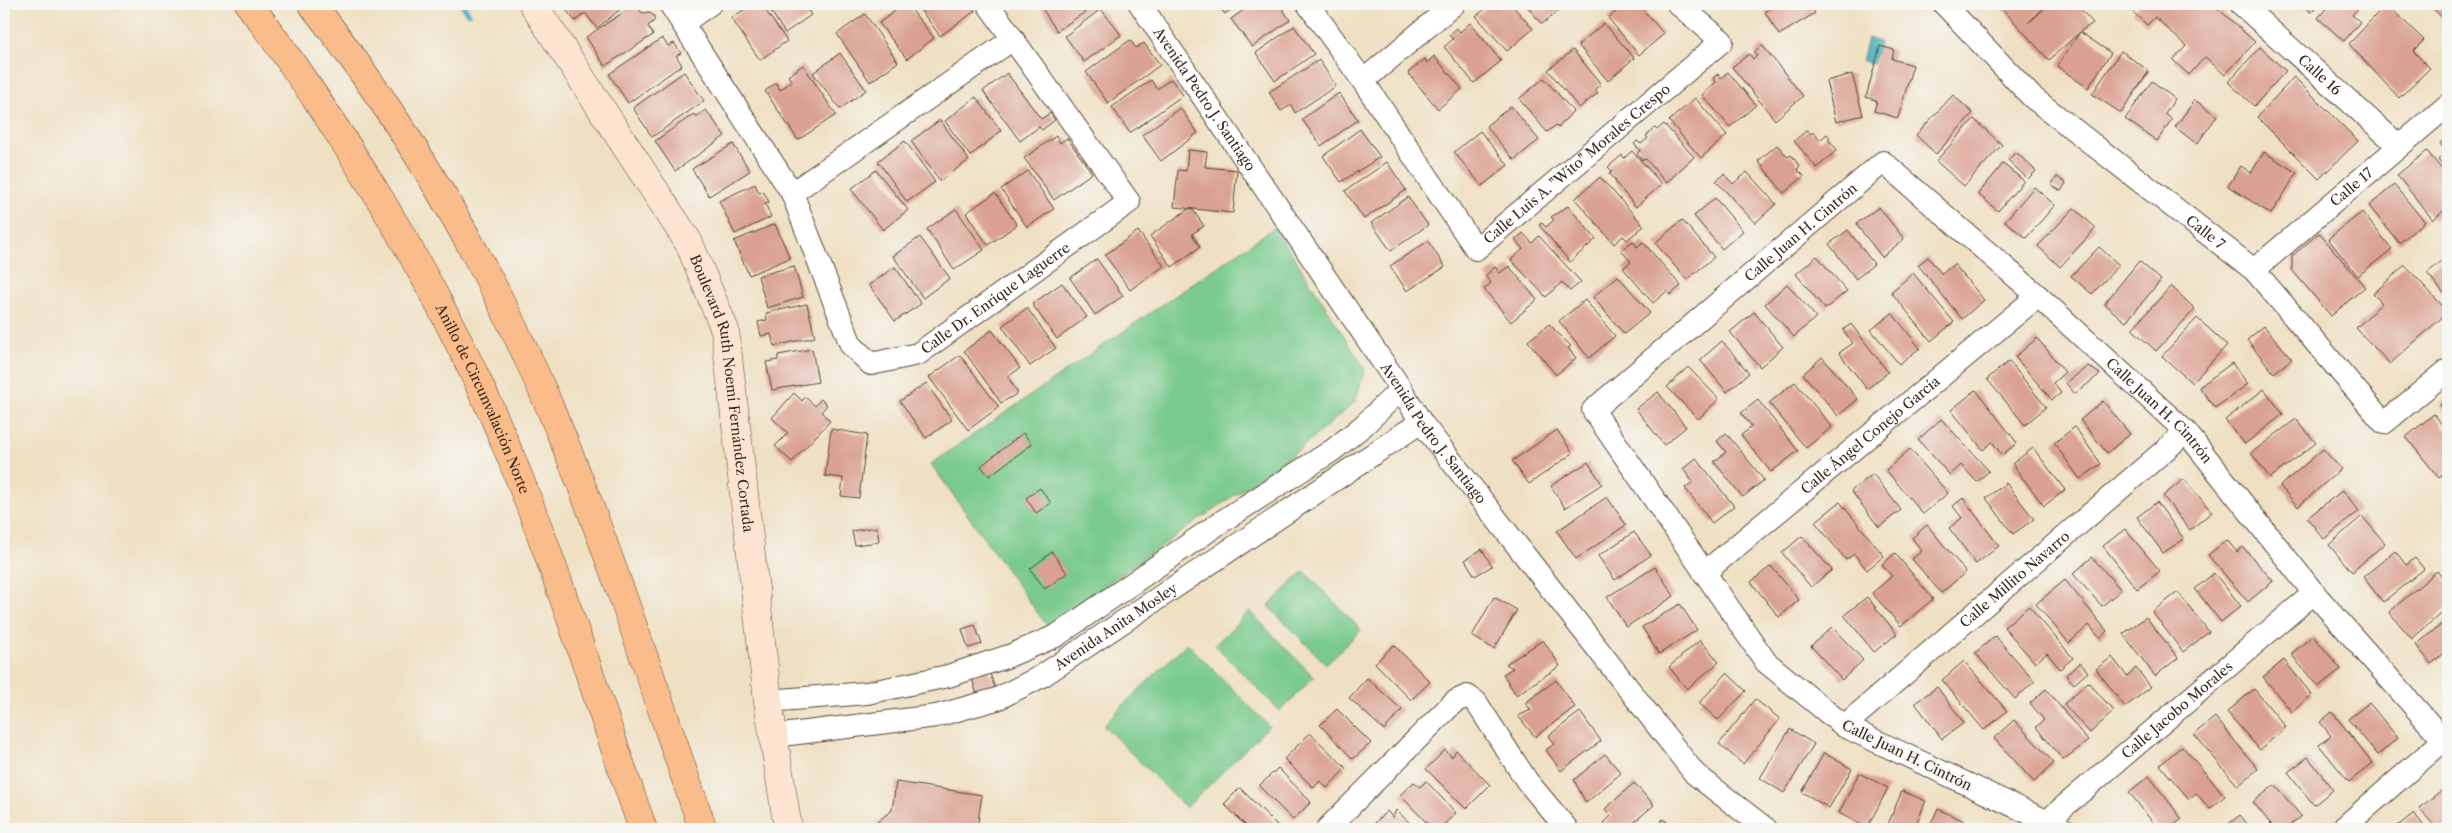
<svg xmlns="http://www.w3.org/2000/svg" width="2452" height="833" font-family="'Libre Caslon Text',serif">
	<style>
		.green { fill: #79ca8c; stroke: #5a7a55 }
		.water { fill: #3dadba; stroke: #3c6c6c }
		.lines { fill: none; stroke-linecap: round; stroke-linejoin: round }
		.stream { stroke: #3dadba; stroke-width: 6 }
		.building { fill: #daa190 }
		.street-casing { stroke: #564537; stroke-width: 24 }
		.secondary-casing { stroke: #564537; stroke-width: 29 }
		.highway-casing { stroke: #564537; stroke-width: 29 }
		.street { stroke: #fff; stroke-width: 22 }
		.secondary { stroke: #fde4d1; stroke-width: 28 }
		.highway { stroke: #fabc8b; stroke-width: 28 }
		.labels { text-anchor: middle; stroke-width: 4.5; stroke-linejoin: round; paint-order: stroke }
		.street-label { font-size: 14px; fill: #3b2a1e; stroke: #f6f6f2 }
	</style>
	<rect width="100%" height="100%" fill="#f6f6f2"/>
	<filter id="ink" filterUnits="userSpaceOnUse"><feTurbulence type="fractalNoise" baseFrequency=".02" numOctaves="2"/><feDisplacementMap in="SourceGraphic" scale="10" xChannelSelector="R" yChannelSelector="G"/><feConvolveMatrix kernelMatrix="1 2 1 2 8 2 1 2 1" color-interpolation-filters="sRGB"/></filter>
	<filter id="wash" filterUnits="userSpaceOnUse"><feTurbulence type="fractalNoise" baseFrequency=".0096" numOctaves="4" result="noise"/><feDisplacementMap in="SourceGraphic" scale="20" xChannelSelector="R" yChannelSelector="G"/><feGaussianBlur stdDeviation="1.12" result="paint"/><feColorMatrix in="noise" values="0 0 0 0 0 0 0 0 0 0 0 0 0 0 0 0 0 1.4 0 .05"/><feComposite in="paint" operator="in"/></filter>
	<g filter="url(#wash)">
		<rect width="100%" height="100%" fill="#efe0c2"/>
		<path class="green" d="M1275,227L1365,369L1355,402L1296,452L1047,626L931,464Z
			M1304,571L1361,630L1326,664L1268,606Z
			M1249,611L1314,677L1280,711L1215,645Z
			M1187,643L1269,726L1186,808L1103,725Z"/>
		<path class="water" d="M1868,38L1880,42L1873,64L1862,61Z"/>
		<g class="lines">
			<path class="stream" d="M462,4L468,13"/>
		</g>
		<g id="blocks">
			<path class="building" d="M566,4H627L597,28L585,13L575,21L563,6Z
				M636,4L642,13L649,12L654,16V21L648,26L653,35L605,66L586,37Z
				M753,4H761L787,41L760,60L731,18Z
				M766,4H804L811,15L785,33Z
				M904,4H907L934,38L907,59L879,23Z
				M916,4H970L975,11L940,36Z
				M1039,4H1093L1094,6L1057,31Z
				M1217,4H1239L1225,14Z
				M1252,4H1279L1290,20L1252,47L1231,19Z
				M1481,4H1511L1533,29L1507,51L1476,16L1485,9Z
				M1525,4H1567L1542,24Z
				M1625,4H1638L1664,34L1639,55L1608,18Z
				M1779,4H1809L1815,13L1779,35L1765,12Z
				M1998,4H2047L2028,23L2050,4H2076L2093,23L2081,31L2049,60Z
				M2141,4H2213L2255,42L2225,75L2205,57L2189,75L2173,60L2186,46L2155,17L2147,25L2133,12Z
				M2302,4H2319L2311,12Z
				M2330,4H2362L2352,15L2360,22L2344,41L2318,18Z
				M2386,4L2424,40L2413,51L2430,68L2399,98L2349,44Z
				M2428,4H2448V23Z
				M1101,9L1121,35L1084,62L1065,36Z
				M865,14L898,62L870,82L837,34Z
				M1470,23L1501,61L1474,83L1444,47L1453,39L1449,35L1457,28L1460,32Z
				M1604,23L1634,58L1608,81L1578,45Z
				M1294,26L1314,54L1275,81L1256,53Z
				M2080,32L2111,53L2088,88L2057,66Z
				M662,38L668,46L674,43L681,53L676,56L682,65L628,103L609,74Z
				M1130,40L1136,48L1144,43L1160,65L1108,103L1086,72Z
				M1762,45L1803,96L1775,120L1732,67L1749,54L1753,59L1757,56L1754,52Z
				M1880,46L1894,50L1892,59L1913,65L1898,118L1874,111L1877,101L1866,97Z
				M2260,47L2286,71L2254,106L2228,82Z
				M1573,50L1601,84L1595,89L1598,93L1579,108L1548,70Z
				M2121,51L2149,71L2121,113L2092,94Z
				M840,53L866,90L840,109L813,73Z
				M1434,56L1462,89L1438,109L1408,73L1425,59L1427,63Z
				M1319,60L1336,86L1295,113L1291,105L1281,111L1269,92Z
				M803,65L836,115L798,140L765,91L776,83L780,90L792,81L788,76Z
				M684,72L704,101L652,137L633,108Z
				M1728,72L1756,105L1730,127L1702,95L1716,82L1713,78L1718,74L1721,78Z
				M1007,73L1041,119L1050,113L1055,120L1042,130L1039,127L1020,141L983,91Z
				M1852,74L1863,115L1836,122L1826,81Z
				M2294,77L2358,141L2319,179L2257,117Z
				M1544,78L1573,111L1558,128L1556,125L1547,132L1519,99Z
				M1171,79L1183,95L1130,133L1112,107L1151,80L1157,89Z
				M2152,81L2175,99L2165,114L2172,119L2157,141L2125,119Z
				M1339,93L1358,120L1321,146L1302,119Z
				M1953,95L1973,113L1936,154L1916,135Z
				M976,97L1001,131L970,156L945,121Z
				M1695,98L1727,135L1701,158L1669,121Z
				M2195,100L2217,116L2197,144L2175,127Z
				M1511,106L1539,140L1514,160L1486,126Z
				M1180,108L1198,133L1161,161L1142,135Z
				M706,110L725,136L675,171L655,141L694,114L696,117Z
				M1974,119L2002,145L1964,186L1936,161Z
				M940,120L969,160L940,181L911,141Z
				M1664,124L1694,157L1666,183L1646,159L1642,160L1637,154L1640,150L1634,144L1637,141L1641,144L1648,138L1646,136L1655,128L1657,130Z
				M1360,129L1380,157L1341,182L1323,156Z
				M1807,130L1811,134L1813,132L1820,140L1827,134L1830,138L1828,139L1837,150L1817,168L1794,141Z
				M1480,131L1508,165L1482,186L1454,152Z
				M1056,136L1060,143L1067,138L1092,173L1054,200L1024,158Z
				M2448,136V172L2438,160L2446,152L2440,143Z
				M905,141L935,182L907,202L878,161Z
				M733,144L750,171L709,196L692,169Z
				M1777,145L1788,157L1791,155L1800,166L1797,169L1804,176L1784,193L1758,161Z
				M1188,150L1207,152L1205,167L1237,170L1233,213L1174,207L1178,170L1186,171Z
				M1632,151L1662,184L1636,207L1615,182L1616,181L1609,173L1612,171L1608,167L1622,155L1624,158Z
				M2427,151L2448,177V207L2433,220L2397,175Z
				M2016,152L2036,171L2028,179L2008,160Z
				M2264,152L2297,173L2271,214L2228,186L2241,166L2251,173Z
				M1387,162L1406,190L1364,219L1345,191Z
				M2003,164L2024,181L1998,211L1978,194Z
				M876,170L908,210L883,230L851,189Z
				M1028,171L1054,209L1027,227L1001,189Z
				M1747,172L1776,204L1755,223L1716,181L1724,174L1733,184Z
				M1600,177L1644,226L1627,240L1623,236L1614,244L1575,199Z
				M2057,177L2066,183L2061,191L2051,185Z
				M755,184L759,193L763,191L769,202L765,203L771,217L735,234L719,201Z
				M2394,185L2425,222L2399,243L2369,206Z
				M2034,187L2055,205L2026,238L2005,221Z
				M995,193L1017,225L988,245L966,213Z
				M1408,197L1428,225L1391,251L1371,223Z
				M1715,198L1743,231L1722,249L1694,216Z
				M1568,206L1596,239L1570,262L1539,225L1542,223L1546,227L1554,220L1551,217Z
				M1191,207L1204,226L1192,234L1200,247L1172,267L1150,236Z
				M1879,207L1904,239L1882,257L1856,224Z
				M2074,208L2096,228L2060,267L2038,246Z
				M956,209L984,250L954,270L927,229Z
				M2362,212L2392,249L2358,276L2328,239Z
				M1682,220L1714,257L1687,280L1655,243Z
				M775,224L790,258L749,275L734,241Z
				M1848,230L1874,264L1856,279L1829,244Z
				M1138,231L1164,266L1130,290L1105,255Z
				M1523,233L1532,243L1539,236L1581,282L1570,291L1562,282L1546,297L1511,260L1523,249L1515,240Z
				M2319,233L2365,287L2331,316L2292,270V256Z
				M920,237L950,278L923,298L893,256Z
				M1428,241L1445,267L1407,291L1390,266Z
				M1633,241L1637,247L1643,242L1681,286L1670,295L1667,291L1653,303L1623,268L1631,262L1621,250Z
				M2099,247L2119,265L2092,294L2071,276Z
				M1817,256L1847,291L1825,309L1796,274Z
				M2448,256V298L2427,273Z
				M1928,257L1942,274L1954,264L1984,300L1962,319L1918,265Z
				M1097,259L1123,296L1095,315L1070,278Z
				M2139,261L2161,280L2126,322L2104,304Z
				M2405,265L2448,312L2390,364L2356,328L2382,303L2373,294Z
				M794,266L803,297L767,308L758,276Z
				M1509,266L1537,300L1511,322L1484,289L1491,283L1485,276L1495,267L1500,273Z
				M895,267L921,304L895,321L869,285Z
				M1913,273L1954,322L1931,341L1891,292Z
				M1618,276L1650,313L1624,334L1593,297Z
				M1062,283L1087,317L1057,339L1032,304Z
				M1787,284L1816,317L1794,337L1765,304Z
				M2171,286L2195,309L2156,351L2132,329Z
				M1585,300L1615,336L1589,358L1559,321Z
				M807,304L815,337L774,346L771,334L761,336L758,322L767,320L766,313Z
				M1027,308L1056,348L1030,366L1002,326Z
				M1754,312L1783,347L1760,367L1730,332Z
				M1892,313L1920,348L1899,364L1871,330Z
				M2197,318L2227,345L2192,383L2162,356Z
				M1549,324L1571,346L1568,348L1576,358L1556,375L1528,341Z
				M1851,324L1888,372L1867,389L1839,353L1853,343L1843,330Z
				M2264,326L2292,359L2274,373L2247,340Z
				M992,330L1020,368L1008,377L1018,393L1001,403L964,351Z
				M2037,338L2065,372L2053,383L2061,393L2052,400L2015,357Z
				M1722,341L1749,373L1727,392L1700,360Z
				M812,349L818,382L772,390L766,362L778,360V355Z
				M960,355L999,407L968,430L929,377Z
				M1822,357L1858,399L1838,416L1803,374Z
				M2009,361L2046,407L2025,425L1987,379Z
				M2232,363L2248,384L2215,408L2199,387Z
				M2088,366L2100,374L2075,394L2066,383Z
				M1688,367L1719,399L1698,419L1667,387Z
				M1795,382L1832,427L1806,448L1769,403Z
				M926,383L952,420L926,438L900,401Z
				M2264,389L2283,414L2245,444L2225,420Z
				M1976,390L2017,443L2002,455L1992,442L1983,450L1951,410Z
				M1658,392L1686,427L1664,445L1636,409Z
				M794,393L802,401L805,397L815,406L821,399L827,405L821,412L830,421L792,462L775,446L788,433L772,418Z
				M2448,398V415L2440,405Z
				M1758,400L1798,451L1771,472L1741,435L1752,427L1741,413Z
				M2103,401L2130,434L2107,453L2080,420Z
				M2434,414L2448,432V470L2439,478L2406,437Z
				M1941,419L1989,471L1977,482L1961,465L1950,475L1918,440Z
				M2296,419L2316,443L2270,478L2251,453Z
				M2075,427L2101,464L2080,479L2054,443Z
				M831,429L867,435L859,498L841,496L843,478L825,476Z
				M1557,430L1573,453L1529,484L1512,461Z
				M1023,433L1032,444L989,476L981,466Z
				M1726,433L1764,480L1743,497L1714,462L1726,452L1717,441Z
				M2033,448L2065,490L2044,506L2012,464Z
				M1910,449L1948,493L1923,514L1886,470Z
				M2323,449L2341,469L2298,507L2280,486Z
				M1696,458L1734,506L1712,523L1685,488L1693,482L1683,469Z
				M1588,462L1602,484L1565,508L1551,486Z
				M1873,474L1901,510L1879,527L1851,491Z
				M2184,479L2212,512L2190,530L2163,496Z
				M2006,483L2034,519L2013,534L1986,498Z
				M1040,488L1051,503L1036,513L1026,498Z
				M2343,490L2359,511L2324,539L2307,518Z
				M1607,497L1626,525L1576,559L1557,531Z
				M1963,498L1999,546L1976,564L1949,528L1962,518L1953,506Z
				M1840,502L1884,556L1867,570L1854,554L1846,560L1815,522Z
				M2157,502L2184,539L2163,553L2137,517Z
				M2362,516L2385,543L2352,572L2329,545Z
				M1927,525L1966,572L1941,593L1912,559L1922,551L1912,538Z
				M877,527L879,542L855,545L852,531Z
				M2125,529L2160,571L2137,589L2103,546Z
				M1634,532L1651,555L1615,580L1598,556Z
				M1802,536L1832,570L1811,587L1782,553Z
				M2227,540L2237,552L2243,547L2273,581L2248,602L2208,555Z
				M1482,549L1492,566L1475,576L1465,560Z
				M2395,551L2406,565L2415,558L2424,569L2383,602L2363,577Z
				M1052,552L1067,573L1045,589L1030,569Z
				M1895,553L1933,599L1901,626L1872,593L1892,576L1882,565Z
				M2092,557L2121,590L2102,606L2073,574Z
				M1771,566L1799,600L1779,617L1751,582Z
				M1655,567L1674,596L1626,627L1607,597Z
				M2437,571L2448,585V607L2412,639L2389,612Z
				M2214,573L2241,606L2221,622L2195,589Z
				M2065,580L2107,631L2100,638L2089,625L2069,643L2036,604Z
				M2178,592L2209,632L2183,652L2152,612Z
				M1494,597L1517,610L1494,649L1472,636Z
				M1867,597L1897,634L1874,652L1844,615Z
				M1680,604L1697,630L1659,654L1642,627Z
				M2029,606L2073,658L2060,669L2047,653L2035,663L2004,627Z
				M2146,617L2178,658L2155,676L2123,634Z
				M2447,620L2448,651L2431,664L2416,645Z
				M975,625L982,644L968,648L962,629Z
				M1832,627L1863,660L1842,680L1811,646Z
				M1995,636L2035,681L2015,699L1975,653Z
				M2313,636L2341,669L2318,687L2291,654Z
				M1543,640L1560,666L1516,695L1503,674L1513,668L1506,664Z
				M1700,640L1719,662L1687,689L1669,667Z
				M1394,645L1430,682L1411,700L1375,663Z
				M2112,657L2127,676L2136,668L2151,687L2125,707L2096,669Z
				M2284,660L2312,695L2292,712L2263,677Z
				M1964,661L2007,711L1984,730L1942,680Z
				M2080,663L2088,672L2074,684L2066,675Z
				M988,667L996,692L978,698L970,672Z
				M1727,673L1746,691L1718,720L1699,703Z
				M1367,678L1402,710L1384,730L1349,698Z
				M1556,680L1575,707L1535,737L1518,716L1531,710L1525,703Z
				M2088,682L2114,711L2090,733L2064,704Z
				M1937,687L1964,723L1942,739L1915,703Z
				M2046,689L2088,741L2063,760L2036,727L2044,720L2030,703Z
				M2254,689L2286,727L2260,750L2227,712Z
				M1755,699L1780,719L1743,764L1719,744Z
				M2369,703L2398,738L2378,755L2348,719Z
				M1337,709L1371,743L1353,759L1320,725Z
				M1580,712L1601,741L1561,771L1546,750L1554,744L1548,736Z
				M2332,712L2373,763L2349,782L2319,745L2331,736L2320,722Z
				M2215,717L2258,769L2238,786L2194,734Z
				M2014,720L2054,763L2034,782L1994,738Z
				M1790,729L1814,744L1784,793L1760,778Z
				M1310,733L1346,768L1327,788L1320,781L1314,788L1284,759Z
				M2182,746L2225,796L2210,809L2196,793L2189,799L2160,765Z
				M1445,750L1452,757L1456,750L1490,785L1466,809L1426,769Z
				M1824,753L1852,769L1829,808L1802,792Z
				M1605,754L1621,773L1586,803L1574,780Z
				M2308,757L2333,790L2314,805L2288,772Z
				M1278,768L1311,802L1293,820L1259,786Z
				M1859,773L1888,788L1867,828L1839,813Z
				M2149,776L2182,819L2169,829H2158L2129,792Z
				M1426,781L1456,813L1439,829H1433L1400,795L1414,782L1420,787Z
				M896,782L982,795L977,829H869L892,810Z
				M1634,783L1654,805L1626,829H1610L1604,823L1611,816L1605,809Z
				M2275,785L2301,816L2285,829H2275L2253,802Z
				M1240,788L1281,829H1249L1224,804Z
				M2442,790L2448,797V829H2437L2419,808Z
				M1902,791L1926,801L1914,829H1886Z
				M1938,809L1964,821L1960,829H1928Z
				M1396,810L1416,829H1373L1371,827L1387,811L1393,818Z
				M2414,813L2426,829H2394Z
				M2240,815L2251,829H2222Z
				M1663,819L1675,829H1654Z"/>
		</g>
	</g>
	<g filter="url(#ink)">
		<use href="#blocks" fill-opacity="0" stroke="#564537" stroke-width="1"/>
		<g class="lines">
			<g class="street-casing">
				<g id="street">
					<path id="s1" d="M670,4L792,193L851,345L871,364L918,354L1129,202L988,4"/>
					<path id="s2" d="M1140,4L1401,389L1421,422L1695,774L1766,829"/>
					<path id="s3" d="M1308,4L1363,81L1476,249L1722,41L1678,4"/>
					<path id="s4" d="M1944,4L2032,97L2254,270L2384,423L2448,370"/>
					<path id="s5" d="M2241,4L2399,146"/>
					<path d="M683,23L710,4"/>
					<path d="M1363,81L1454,4"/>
					<path d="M792,193L1013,39"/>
					<path id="s6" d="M2254,270L2448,105"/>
					<path id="s7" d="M1704,573L2038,296"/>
					<path d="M768,701L867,693L948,676L1009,656L1056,636L1221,522L1333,450L1364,425L1401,389"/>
					<path id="s8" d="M1844,726L2186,432"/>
					<path id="s9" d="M774,736L936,716L997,699L1042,676L1421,422"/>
					<path d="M1327,829L1454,702L1467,696L1476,702L1527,781L1567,829"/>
					<path id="s10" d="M2043,829L2046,822L2314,593"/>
					<path id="s11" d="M2063,829L1844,726L1766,662L1593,410L1883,162L2038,296L2186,432L2314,593L2448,745"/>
					<path d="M2342,829L2444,740"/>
				</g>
			</g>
			<g class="secondary-casing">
				<g id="secondary">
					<path id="s12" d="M533,4L689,243L725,330L768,701L788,829"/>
				</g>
			</g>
			<g class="highway-casing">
				<g id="highway">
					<path id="s13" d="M249,4C340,126 427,268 490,408C550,544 593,689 643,829"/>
					<path d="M312,4C414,135 498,280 561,434C614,563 657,697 703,829"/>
				</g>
			</g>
			<use href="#street" class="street"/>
			<use href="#secondary" class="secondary"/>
			<use href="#highway" class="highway"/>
		</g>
	</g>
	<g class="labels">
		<g class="street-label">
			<text dy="5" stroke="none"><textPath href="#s5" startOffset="106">Calle 16</textPath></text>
			<text dy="5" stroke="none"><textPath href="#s2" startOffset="115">Avenida Pedro J. Santiago</textPath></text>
			<text dy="5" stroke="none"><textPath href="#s3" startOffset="429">Calle Luis A. "Wito" Morales Crespo</textPath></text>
			<text dy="5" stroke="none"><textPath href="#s6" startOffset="128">Calle 17</textPath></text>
			<text dy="5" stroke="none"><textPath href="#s11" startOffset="922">Calle Juan H. Cintrón</textPath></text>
			<text dy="5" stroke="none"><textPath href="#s4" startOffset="348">Calle 7</textPath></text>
			<text dy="5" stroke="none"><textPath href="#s1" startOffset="559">Calle Dr. Enrique Laguerre</textPath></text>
			<text dy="5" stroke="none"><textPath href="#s12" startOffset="441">Boulevard Ruth Noemí Fernández Cortada</textPath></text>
			<text dy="5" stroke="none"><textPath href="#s13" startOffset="460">Anillo de Circunvalación Norte</textPath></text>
			<text dy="5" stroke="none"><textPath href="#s11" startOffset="1402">Calle Juan H. Cintrón</textPath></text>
			<text dy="5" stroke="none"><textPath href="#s2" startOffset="520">Avenida Pedro J. Santiago</textPath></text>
			<text dy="5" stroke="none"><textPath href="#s7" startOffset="216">Calle Ángel Conejo García</textPath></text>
			<text dy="5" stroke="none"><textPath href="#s8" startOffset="225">Calle Millito Navarro</textPath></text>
			<text dy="5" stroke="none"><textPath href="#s9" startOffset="366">Avenida Anita Mosley</textPath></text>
			<text dy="5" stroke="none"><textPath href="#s10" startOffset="180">Calle Jacobo Morales</textPath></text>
			<text transform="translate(1907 755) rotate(26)" y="5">Calle Juan H. Cintrón</text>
		</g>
	</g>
	<rect width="2452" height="833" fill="none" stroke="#f6f6f2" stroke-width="20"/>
</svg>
